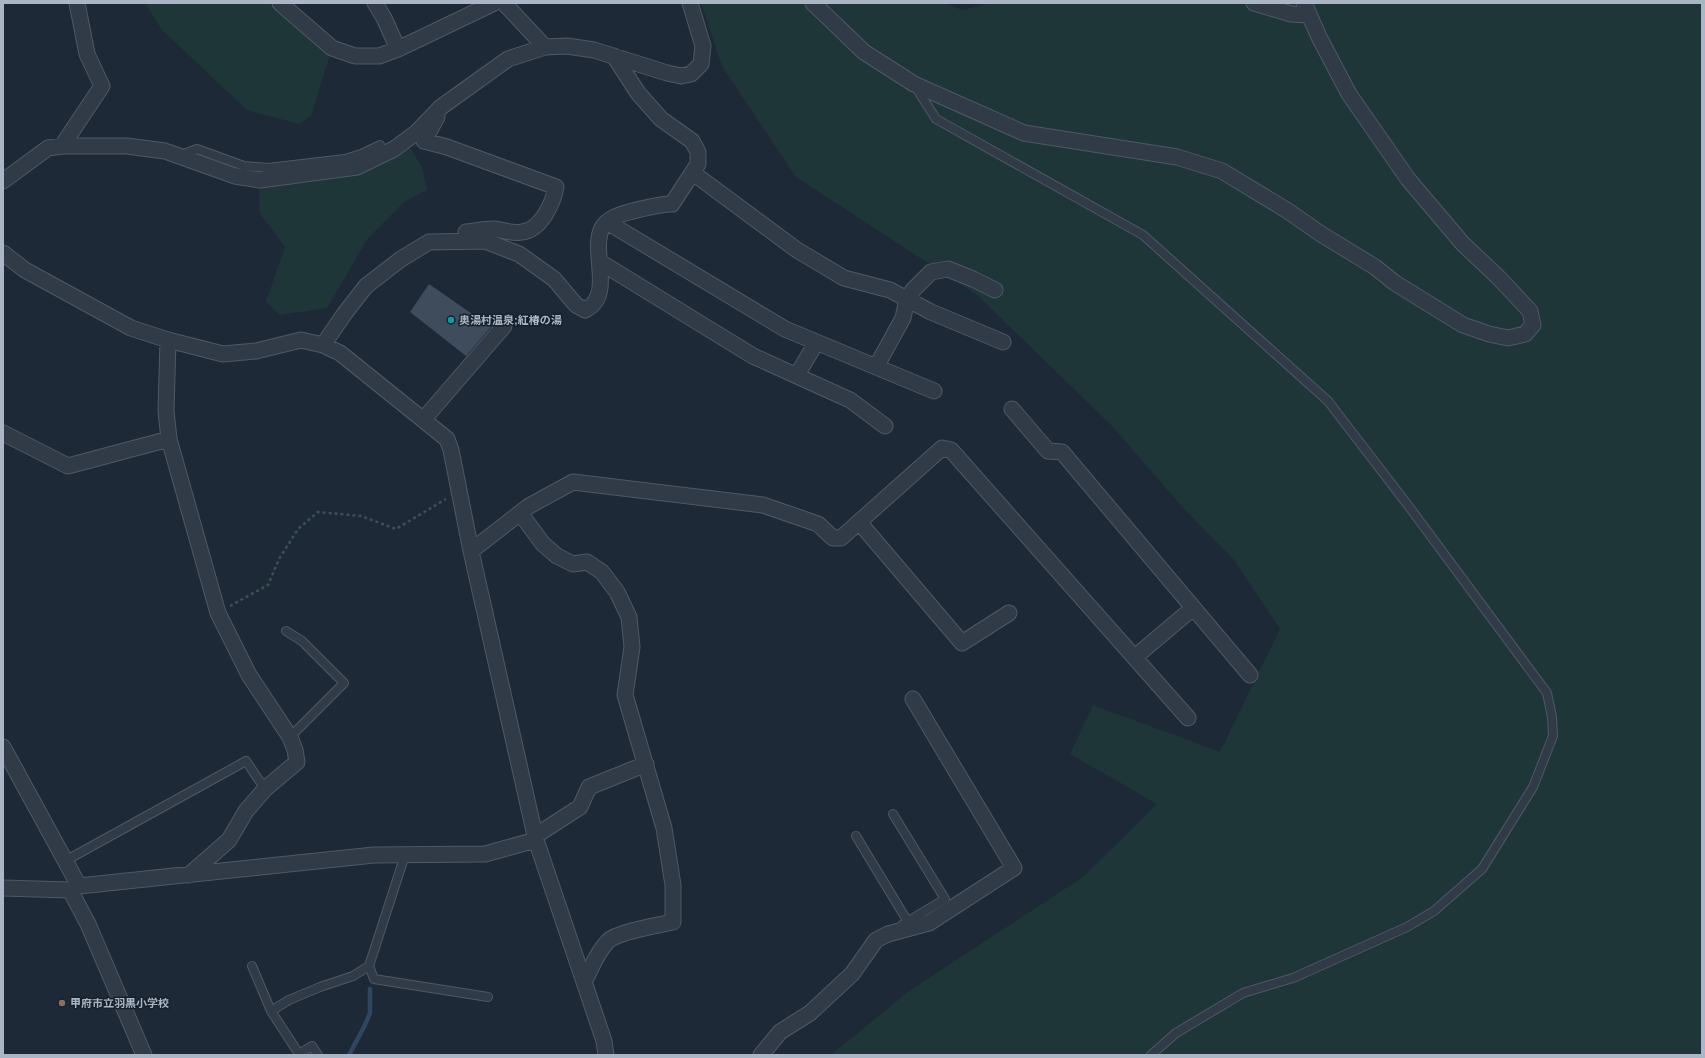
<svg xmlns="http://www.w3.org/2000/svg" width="1705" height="1058" font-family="Arial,'Noto Sans JP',sans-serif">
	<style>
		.green { fill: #1f3638 }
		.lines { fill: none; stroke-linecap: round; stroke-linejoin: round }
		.stream { stroke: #2f4660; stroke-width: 4.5 }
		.building { fill: #3e4c5c }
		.lane-casing { stroke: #4e5966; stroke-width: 10 }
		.street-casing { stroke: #4e5966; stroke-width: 17 }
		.path { stroke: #3a5252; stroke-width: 2.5; stroke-dasharray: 3 3; stroke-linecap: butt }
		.lane { stroke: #313b47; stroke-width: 8 }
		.street { stroke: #313b47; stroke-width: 15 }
		.culture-dot { fill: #0f9aa8; stroke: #17202b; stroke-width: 1.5 }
		.education-dot { fill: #8d6e63; stroke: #17202b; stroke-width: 1.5 }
		.labels { text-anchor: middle; stroke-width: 3; stroke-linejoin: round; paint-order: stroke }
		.poi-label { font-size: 11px; font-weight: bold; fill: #aab6c5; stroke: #17202b; text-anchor: start }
	</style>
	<rect width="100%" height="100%" fill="#1d2937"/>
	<path class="green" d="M145,3H280L332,48L311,116L299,124L247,110L162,30Z
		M701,3H946L962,10L992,3H1702V1055H831L909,991L1083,877L1157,804L1070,754L1093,705L1220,752L1280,629L1234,560L1183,508L1114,428L977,295L796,177L722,66Z
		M405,140L422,167L427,190L404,202L368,238L327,308L280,315L266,302L285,247L259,212L260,180Z"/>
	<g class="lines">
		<path class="stream" d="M349,1055L365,1025L370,1013V989"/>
	</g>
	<path class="building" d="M429,284L491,327L466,356L410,312Z"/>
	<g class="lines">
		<g class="lane-casing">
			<path id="lane" d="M915,86L936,119L1143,235L1328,401L1410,508L1547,693L1552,717L1553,736L1533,787L1482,869L1434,911L1407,927L1293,978L1243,993L1176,1033L1151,1055
				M181,155L197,149L244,166L268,168L345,159L361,154L380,145
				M286,631L302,641L344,683L290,737
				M893,814L945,899L902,925
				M856,836L908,922
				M405,855L369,966L374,979L488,997
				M65,861L246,761L265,789
				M252,966L271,1011L299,1054L312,1046L318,1055
				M271,1011L289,1000L320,987L353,976L369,966"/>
		</g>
		<g class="street-casing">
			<path id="street" d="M280,3L332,48L355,56H379L398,49
				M375,3L384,18L398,49L494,3
				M504,3L545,47
				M813,3L864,52L914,84L1024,133L1177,157L1222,171L1288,211L1321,234L1375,267L1395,283L1463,325L1489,334L1508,338L1525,334L1533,325L1530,311L1498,277L1463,244L1408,179L1349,94L1319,37L1304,3
				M1254,3L1291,14L1308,15
				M437,117L424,141L447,147L556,187C553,203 541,230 522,232C513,234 503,230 494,229C485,229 475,231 466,232
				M62,146L102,86L87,54L77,3
				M693,173L797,250L844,278L890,290L931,312L1003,342
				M3,181L48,148L62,146H127L165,151L235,176L260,180L357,167L394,149L417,132L441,107L508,59L545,47L567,46L594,50L667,73L681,76L691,74L701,64L703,46L690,3
				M607,222L785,329L934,391
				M3,253L25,270L131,328L168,340L223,354L256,351L301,340L323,345L340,353L447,439L451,450L471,551L536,840L604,1041L606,1055
				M600,262L753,356L850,400L885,426
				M168,340L166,411L169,439L218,613L249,675L290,737L295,750L297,762L265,789L246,811L229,840L189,875
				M323,345L345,313L366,286L401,259L429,242L485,241L519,254L554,279L576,305L585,310C615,296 590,251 602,228C608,217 622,214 633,211C646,208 659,204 672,204L698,164V152L692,141L661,119L638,93L614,56
				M876,367L903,318L907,299L913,290L931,272L948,269L973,279L995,290
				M797,375L816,343
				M1012,409L1048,451L1062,452L1250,675
				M423,420L504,326
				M3,433L68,466L169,439
				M520,513L543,544L557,556L573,564L587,562L602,572L617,592L629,617L632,647L625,695L664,828L673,885V922C659,925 617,932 608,941C597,952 591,969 584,982
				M859,522L962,643L1009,613
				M471,551L529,506L573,482L763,505L818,524L833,538H841L942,448L951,450L1188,718
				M1135,657L1193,608
				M3,747L79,886
				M535,836L580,807L589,787L646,764
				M3,888L70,890L79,886L374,855L485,854L536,840
				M70,890L88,924L144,1055
				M761,1055L780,1032L810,1013L852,974L876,940L888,934L929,923L1014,868L913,699"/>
		</g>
		<path class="path" d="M230,606L268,585L279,559L298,529L318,512L361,516L396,529L446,499"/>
		<use href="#lane" class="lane"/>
		<use href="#street" class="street"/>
	</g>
	<circle class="culture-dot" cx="451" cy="320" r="4"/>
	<circle class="education-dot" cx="62" cy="1003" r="4"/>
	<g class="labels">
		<g class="poi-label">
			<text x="459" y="324">奥湯村温泉;紅椿の湯</text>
			<text x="70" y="1007">甲府市立羽黒小学校</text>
		</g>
	</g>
	<rect width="1705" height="1058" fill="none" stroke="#aab6c5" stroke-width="8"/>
</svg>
